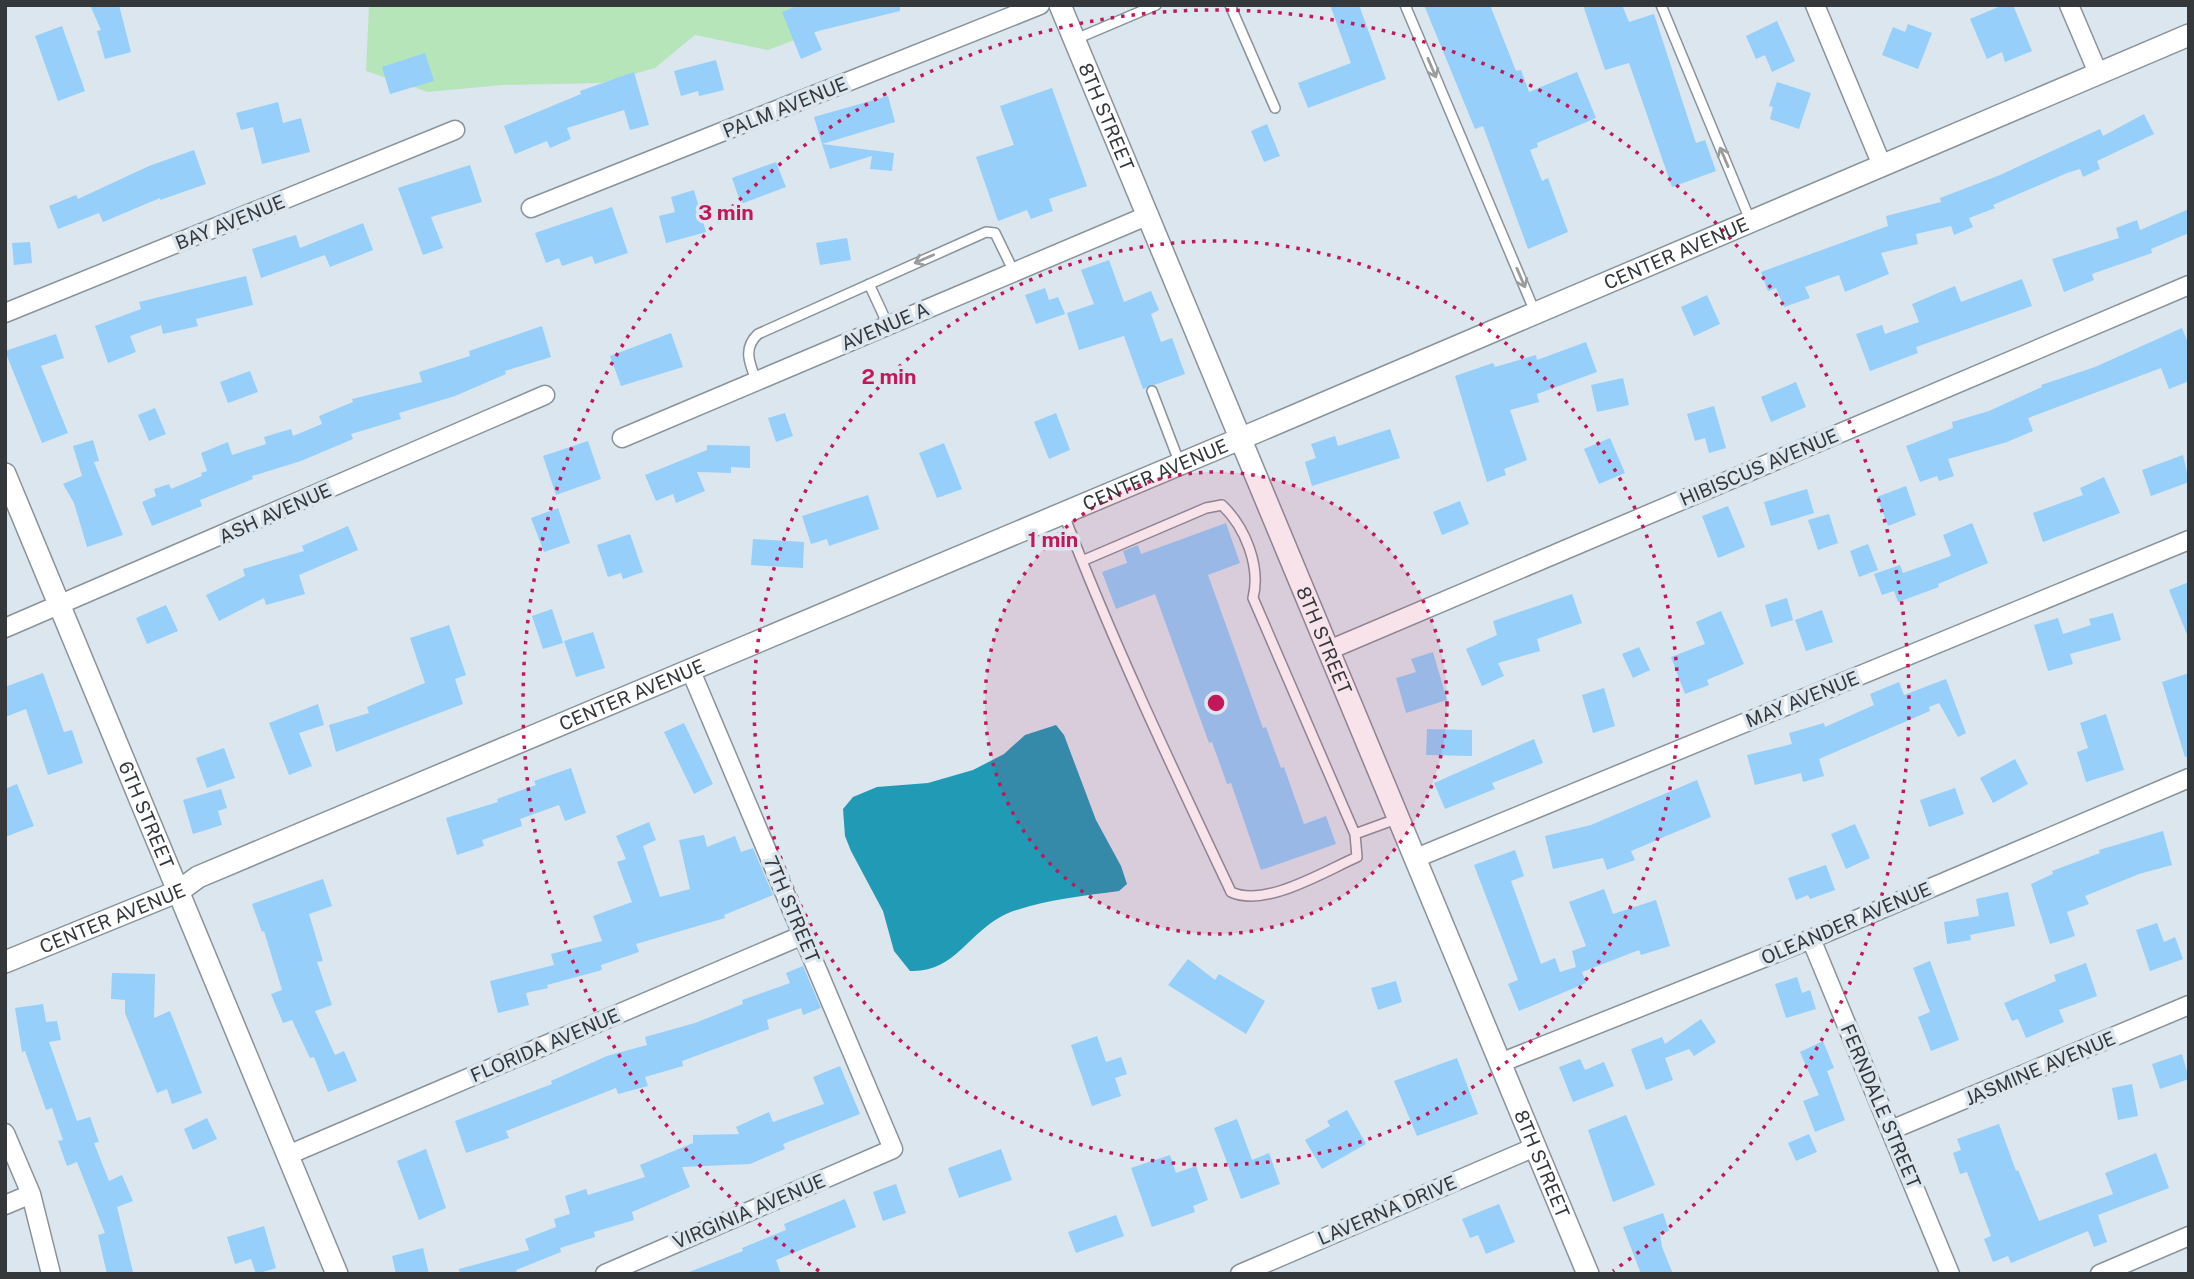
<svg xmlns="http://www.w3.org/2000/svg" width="2194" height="1279" font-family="'Public Sans',sans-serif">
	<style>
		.green { fill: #b7e5ba }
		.water { fill: #219ab6 }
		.building { fill: #95cffa }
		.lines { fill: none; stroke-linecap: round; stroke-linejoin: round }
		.service-casing { stroke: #89939a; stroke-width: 12 }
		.minor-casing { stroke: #89939a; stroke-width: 21 }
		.tertiary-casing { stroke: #89939a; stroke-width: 24 }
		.service { stroke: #fff; stroke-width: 9 }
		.minor { stroke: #fff; stroke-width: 18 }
		.tertiary { stroke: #fff; stroke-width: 21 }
		.oneway { stroke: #9a9c9d }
		.ring { fill: none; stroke: #c2185b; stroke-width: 3.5; stroke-dasharray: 3.5 7 }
		.labels { text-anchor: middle; stroke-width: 7; stroke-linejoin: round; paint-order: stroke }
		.street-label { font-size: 19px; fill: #34383b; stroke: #dce6ee }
		.centre { fill: #c2185b; stroke: #dce6ee; stroke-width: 3.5 }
		.ring-label { font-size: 21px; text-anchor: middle; font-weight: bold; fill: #c2185b; stroke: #dce6ee; stroke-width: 7; stroke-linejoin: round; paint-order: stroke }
	</style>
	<rect width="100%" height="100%" fill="#dce6ee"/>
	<path class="green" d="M369,5H835L819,31L768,50L695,35L655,68L601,83L502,85L428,92L366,71Z"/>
	<path class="water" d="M1056,725L1064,735L1096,820L1121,866L1127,884L1119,891C1083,896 1040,900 1006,914C969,931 955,973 910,971L894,951L883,911L851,851L845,836L843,809L853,797L877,787L928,783L973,770L1004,754L1025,735Z"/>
	<path class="building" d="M90,5H119L131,52L105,59L97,31L101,30Z
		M799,5H900V11L814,32L822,50L801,59L782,12Z
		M1330,5H1359L1386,79L1308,108L1298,83L1351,63Z
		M1424,5H1490L1516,71L1521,70L1529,92L1577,72L1596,118L1537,143L1538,147L1530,150L1542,181L1548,178L1568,232L1528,249L1483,126L1475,129Z
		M1583,5H1622L1629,22L1654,14L1696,143L1705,140L1716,171L1672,187L1629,63L1605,70Z
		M2003,5H2013L2032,51L2005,62L2002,52L1987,59L1970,19Z
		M1777,21L1795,61L1772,72L1765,55L1756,59L1746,36Z
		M1908,24L1932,33L1918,69L1882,55L1893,27L1905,32Z
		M62,26L85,91L58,101L35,36Z
		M425,53L434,81L390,94L382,67Z
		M716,60L724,90L699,96L698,91L681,96L674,71Z
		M634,72L649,125L630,130L624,110L567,128L571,139L550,148L547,141L515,154L504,126L581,94L580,91Z
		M1777,82L1811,93L1799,129L1770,119L1773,107L1769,106Z
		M1052,88L1087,186L1049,199L1053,211L1031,219L1027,210L998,221L976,157L1014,145L1000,106Z
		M888,96L895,122L822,144L814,117Z
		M278,102L283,123L301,118L310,152L262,164L253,127L241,130L236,113Z
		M2144,114L2154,134L2097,161L2100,169L2083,177L2080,169L2067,173L1993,205L1995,208L1969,218L1973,227L1954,235L1951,226L1916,234L1918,244L1881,253L1889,274L1845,292L1839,275L1805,287L1810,298L1784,307L1776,288L1768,291L1761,272L1888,226L1886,216L1941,202L1940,198L2000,175L2100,129L2103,136Z
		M1267,124L1280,156L1264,162L1251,131Z
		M822,144L894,153L892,171L870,169L872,156L830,169Z
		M194,150L206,184L160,200V198L103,222L99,213L58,229L49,206L76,195L78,199L149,166Z
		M776,162L786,187L741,204L732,178Z
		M470,165L482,202L431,217L443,248L423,255L398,188Z
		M694,190L706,232L666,243L659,216L675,212L671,197Z
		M612,207L628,253L595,264L592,256L562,266L559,258L546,263L535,233Z
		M2189,209V233L2151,249L2152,253L2092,274L2094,280L2064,292L2052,259L2119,238L2116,228L2137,220L2140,230Z
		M363,223L373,250L330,267L325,255L261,278L252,249L296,235L300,248Z
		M847,238L851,260L820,265L816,243Z
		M30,242L32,263L14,265L12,243Z
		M1109,260L1124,302L1151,291L1159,310L1151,314L1161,342L1172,338L1185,374L1143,389L1124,336L1079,350L1067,313L1094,304L1081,270Z
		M246,276L253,305L196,319L198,326L163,334L161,325L130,336L136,352L108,363L95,326L141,309L139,302Z
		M2022,279L2032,306L1916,347L1918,353L1870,371L1856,334L1882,325L1885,334L1919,322L1912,304L1955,286L1961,302Z
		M1045,288L1049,300L1058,297L1065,314L1036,324L1025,295Z
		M1707,295L1720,324L1694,336L1681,307Z
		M542,326L551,357L505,371L506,374L455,396L399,413L401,419L351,434L353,439L301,461L252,476L253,479L200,500L202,506L152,526L142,502L156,496L154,489L169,484L171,489L202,476L201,473L207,471L201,453L228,442L232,455L266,444L264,437L291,429L293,436L322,424L319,416L353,402L352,399L422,382L419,372L470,356L469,351Z
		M2182,328L2189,345V381L2169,389L2161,368L2028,418L2033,431L2007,442L1948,459L1954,476L1939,481L1937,476L1920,482L1906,446L1953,428L1952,422L1989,411L2042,387L2041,385L2095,367Z
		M671,333L683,367L621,386L610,356Z
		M56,334L64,358L41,366L68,433L42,443L5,351Z
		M1586,342L1597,372L1537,394L1539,402L1510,410L1527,460L1504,469L1506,475L1487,482L1455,376L1493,363L1495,367L1536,355L1537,360Z
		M250,371L258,392L228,403L220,382Z
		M1623,378L1629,405L1597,412L1591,385Z
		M1796,382L1806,407L1771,422L1761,397Z
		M1714,406L1726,448L1709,453L1705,438L1695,441L1687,414Z
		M155,408L166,434L149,441L138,415Z
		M785,413L793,436L776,442L768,418Z
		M1056,413L1070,450L1049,459L1034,422Z
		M1390,429L1400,458L1312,486L1305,462L1316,458L1311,444L1335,436L1338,446Z
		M1610,438L1625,473L1599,484L1584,449Z
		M93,440L99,461L94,462L123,535L87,547L74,503L63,484L82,476L73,446Z
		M588,441L601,479L556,495L543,456Z
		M944,443L962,489L937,498L919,453Z
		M707,445L750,446V468L731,467V473L697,472L705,491L676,503L673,494L656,501L645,475L707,450Z
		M2183,455L2189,482L2151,496L2142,470Z
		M2104,477L2120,513L2043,542L2033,513L2083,495L2080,488Z
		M1906,486L1916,515L1888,526L1877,497Z
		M1807,489L1814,513L1771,526L1764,502Z
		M868,495L879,529L829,546L827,539L811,544L802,516Z
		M1460,501L1469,524L1442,535L1433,512Z
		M1728,506L1745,547L1718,558L1702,516Z
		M558,508L570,543L544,552L531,518Z
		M1829,514L1838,543L1818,550L1808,520Z
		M1226,523L1240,563L1208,575L1263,728L1266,727L1281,768L1284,767L1304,824L1326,816L1336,844L1261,870L1231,783L1227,784L1212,742L1209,743L1155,594L1116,609L1102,572L1127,563L1123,551L1138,545L1141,554Z
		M1972,523L1988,563L1938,584L1939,587L1898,602L1894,591L1882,595L1874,574L1900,565L1903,573L1951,556L1943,535Z
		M348,526L358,550L299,575L305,594L266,605L264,598L219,621L206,595L245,576L243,569L304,551L302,546Z
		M630,534L643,572L623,579L621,573L608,577L597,545Z
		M753,539L804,542L803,568L751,565Z
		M1868,544L1878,570L1859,577L1850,551Z
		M2189,582V637H2188L2169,590Z
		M1572,594L1582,623L1537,639L1540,651L1498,663L1504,676L1482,686L1466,649L1497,635L1493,621Z
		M1787,598L1793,620L1771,627L1765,605Z
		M166,605L178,631L147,644L136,618Z
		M552,609L563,643L543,649L532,616Z
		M1822,610L1833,642L1806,651L1795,620Z
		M1721,611L1744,664L1707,680L1709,685L1685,694L1671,657L1705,644L1696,622Z
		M2113,613L2121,640L2070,654L2073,664L2048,671L2034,625L2058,618L2063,634L2091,625L2089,619Z
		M449,625L466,675L455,679L463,704L336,752L329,725L369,713L367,707L425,683L410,638Z
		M593,632L605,668L576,677L564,641Z
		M1639,647L1650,670L1633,678L1622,654Z
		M1433,652L1447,700L1406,713L1396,678L1416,672L1411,659Z
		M43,673L64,732L72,730L83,763L48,775L26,709L5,717V687Z
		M2189,673V757H2185L2162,682Z
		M1946,679L1966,733L1958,737L1939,703L1929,707L1930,711L1819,759L1824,776L1803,782L1801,773L1755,785L1747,755L1792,744L1789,733L1824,723L1825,727L1874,705L1870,694L1899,682L1904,695Z
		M1604,688L1615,726L1593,733L1582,695Z
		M318,704L324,725L299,733L312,766L289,775L269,723Z
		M2106,714L2124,770L2086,782L2077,752L2088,748L2080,723Z
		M684,723L713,784L694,794L664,732Z
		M1427,729L1472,730V756L1426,755Z
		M1534,739L1543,763L1492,783L1495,789L1445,809L1434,783Z
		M224,748L235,778L207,788L196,758Z
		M2015,759L2028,784L1993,803L1980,778Z
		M571,768L586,813L565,821L559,805L520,819L522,826L482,840L484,846L457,855L446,818L498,802L497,799L536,785L534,781Z
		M1697,780L1711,817L1631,851L1635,860L1607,870L1603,858L1553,869L1545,836L1591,825Z
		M17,784L34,826L5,837V789Z
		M1955,788L1964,814L1929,827L1920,800Z
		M221,789L227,808L218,811L222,825L193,834L183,800Z
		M649,822L656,840L643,846L660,897L690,889L679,840L704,835L707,847L735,836L741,852L753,848L773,895L724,915L725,918L636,944L639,952L601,965L602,970L547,985L548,988L526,993L529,1005L498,1013L490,981L554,965L551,954L602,941L593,916L632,902L617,862L626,859L616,836Z
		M1855,824L1870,858L1846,869L1831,834Z
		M2163,831L2172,865L2139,874L2085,896L2089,904L2067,912L2075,936L2050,944L2031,884L2053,874L2052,871L2100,853L2099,850Z
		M1515,850L1524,876L1511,881L1541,964L1555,958L1560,972L1576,967L1572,951L1586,946L1569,902L1604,889L1613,914L1656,900L1670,946L1641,955L1639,950L1582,972L1586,983L1519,1011L1508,984L1518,980L1474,865Z
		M1826,865L1835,890L1810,899L1808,895L1796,900L1788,878Z
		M323,879L332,906L309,914L323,961L317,962L332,1005L315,1011L335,1055L344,1051L357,1081L328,1092L314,1057L310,1058L292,1020L283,1023L271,994L282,990L264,931L262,932L252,904Z
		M2008,892L2015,926L1970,935L1971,940L1947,944L1944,922L1979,916L1976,899Z
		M2157,923L2164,942L2175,937L2183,959L2150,971L2136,930Z
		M1188,959L1215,980L1219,974L1265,1001L1246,1034L1168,985Z
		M1930,961L1959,1040L1931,1051L1918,1017L1930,1012L1913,968Z
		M2086,963L2097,996L2059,1010L2064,1022L2026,1038L2018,1019L2012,1021L2004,1003L2056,981L2054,975Z
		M803,966L821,1008L803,1015L801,1008L767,1020L769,1029L682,1061L683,1066L645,1077L648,1086L618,1094L616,1088L506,1131L509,1138L466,1153L455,1121L552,1084L551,1081L607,1056L647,1045L645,1037L695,1023L743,1004L742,1000L790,983L786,973Z
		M112,973L155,974L154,1018L170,1011L202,1093L172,1104L167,1089L157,1093L125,1013V1000L111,999Z
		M1797,977L1802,993L1810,990L1816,1009L1786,1018L1775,984Z
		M1396,981L1402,1002L1378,1010L1371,988Z
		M43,1004L46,1022L57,1021L61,1040L49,1042L77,1121L90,1117L99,1142L94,1143L109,1181L122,1175L133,1201L117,1207L133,1272L107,1274L98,1235L105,1233L77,1162L67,1166L58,1141L63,1140L52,1108L46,1110L25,1051L22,1052L15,1008Z
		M1701,1019L1716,1042L1694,1056L1689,1049L1665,1058L1673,1080L1646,1090L1631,1049L1662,1037L1665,1044Z
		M1097,1036L1106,1062L1121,1057L1127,1074L1115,1078L1121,1096L1092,1106L1071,1045Z
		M1823,1041L1834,1068L1827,1071L1845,1120L1815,1132L1803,1101L1819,1095L1800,1052Z
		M2182,1054L2189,1079L2160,1089L2152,1064Z
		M1457,1058L1478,1114L1417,1136L1394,1081Z
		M1580,1059L1585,1070L1604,1062L1614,1086L1573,1102L1559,1067Z
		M840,1066L860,1114L783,1144L785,1149L750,1164L682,1167L690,1187L632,1212L634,1220L594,1232L595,1237L560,1248L561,1252L516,1270L518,1274H460L459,1269L529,1250L525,1239L556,1227L554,1219L570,1214L565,1196L586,1189L588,1195L645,1177L640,1165L693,1143V1135L739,1134L736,1127L769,1112L773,1122L824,1104L813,1077Z
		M2132,1084L2138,1116L2118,1120L2112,1088Z
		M1347,1110L1366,1144L1322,1169L1305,1140L1330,1126L1327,1121Z
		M1626,1115L1655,1185L1613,1202L1588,1130Z
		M207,1118L217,1139L193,1150L184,1129Z
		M1237,1119L1252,1160L1269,1153L1280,1184L1241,1199L1214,1128Z
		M1999,1124L2016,1171L2018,1170L2039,1221L2113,1194L2105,1173L2156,1153L2169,1188L2098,1215L2107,1242L2094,1247L2088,1231L2011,1263L2008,1256L1993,1262L1984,1239L1991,1236L1967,1172L1960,1174L1953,1153L1961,1150L1957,1139Z
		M1809,1134L1817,1152L1796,1161L1788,1143Z
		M426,1149L446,1208L419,1220L397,1161Z
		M1001,1149L1012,1180L959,1198L948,1168Z
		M1170,1155L1176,1173L1196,1166L1208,1200L1193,1206L1195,1212L1152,1227L1131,1168Z
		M896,1184L906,1213L883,1221L873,1192Z
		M845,1199L856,1227L776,1260L781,1274H684L743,1251L742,1248L786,1230L784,1224Z
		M1499,1204L1515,1242L1486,1254L1478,1235L1470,1238L1462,1219Z
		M1663,1213L1669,1231L1660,1234L1662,1247L1673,1274H1641L1623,1227Z
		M1116,1215L1124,1236L1076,1253L1068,1232Z
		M264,1226L276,1268L256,1274L251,1259L235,1264L227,1237Z
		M423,1248L429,1274H396L392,1256Z"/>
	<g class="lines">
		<g class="service-casing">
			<path id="service" d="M1230,5L1275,108
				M1405,5L1535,312
				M1661,5L1750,220
				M1076,39L1156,5
				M869,284L888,325
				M756,380C749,362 743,348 758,334L986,232L995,233L1014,272
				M1152,391L1180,464
				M1064,515C1113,643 1172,767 1231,892C1265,908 1323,872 1357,857L1355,834L1253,598C1261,566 1245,527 1222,505L1206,508L1082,561
				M1355,834L1399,818"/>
		</g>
		<g class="minor-casing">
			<path id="minor" d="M1815,5L1881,163
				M2069,5L2098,73
				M531,208L1040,5
				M5,313L455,130
				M622,438L1149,215
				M5,628L545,395
				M1329,650L2189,285
				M1416,858L2189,540
				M1811,939L1950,1274
				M1500,1063L1811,939L2189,778
				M1891,1130L2189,1005
				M5,1133L31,1194L51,1274
				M288,1155L803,935
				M5,1205L31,1194
				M605,1274L893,1149L690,669
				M1240,1274L1535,1147
				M2100,1274L2189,1236"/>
		</g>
		<g class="tertiary-casing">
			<g id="tertiary">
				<path id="s1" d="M1060,5L1588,1274"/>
				<path id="s2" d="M5,474L337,1274"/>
				<path id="s3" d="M5,962L179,891L198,877L1242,438L2189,35"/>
			</g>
		</g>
		<use href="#service" class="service"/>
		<use href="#minor" class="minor"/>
		<use href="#tertiary" class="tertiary"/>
	</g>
	<defs><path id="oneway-shaft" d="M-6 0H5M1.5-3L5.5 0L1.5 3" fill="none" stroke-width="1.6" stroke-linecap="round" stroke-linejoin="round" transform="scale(1.75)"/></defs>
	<g class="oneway">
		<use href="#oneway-shaft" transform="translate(1432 68) rotate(67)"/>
		<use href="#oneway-shaft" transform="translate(1724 157) rotate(-113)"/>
		<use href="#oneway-shaft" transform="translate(924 259) rotate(156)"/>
		<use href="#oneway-shaft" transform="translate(1521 278) rotate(67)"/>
	</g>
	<circle cx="1216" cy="703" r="231" fill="#c2185b" fill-opacity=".12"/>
	<g class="ring">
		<circle cx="1216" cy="703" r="231"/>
		<circle cx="1216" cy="703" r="462"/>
		<path d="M819 1271A693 693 0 1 1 1613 1271"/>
	</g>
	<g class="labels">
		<g class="street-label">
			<text transform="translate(785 107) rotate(-22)" y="7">PALM AVENUE</text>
			<text dy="7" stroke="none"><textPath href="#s1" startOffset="121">8TH STREET</textPath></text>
			<text transform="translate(230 222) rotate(-22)" y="7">BAY AVENUE</text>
			<text dy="7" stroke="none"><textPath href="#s3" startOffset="1816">CENTER AVENUE</textPath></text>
			<text transform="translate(885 326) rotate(-23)" y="7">AVENUE A</text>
			<text transform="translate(1759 467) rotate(-23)" y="7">HIBISCUS AVENUE</text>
			<text dy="7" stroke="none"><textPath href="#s3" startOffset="1250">CENTER AVENUE</textPath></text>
			<text transform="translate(275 513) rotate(-24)" y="7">ASH AVENUE</text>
			<text dy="7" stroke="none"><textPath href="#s1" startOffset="688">8TH STREET</textPath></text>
			<text dy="7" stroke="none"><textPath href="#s3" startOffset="682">CENTER AVENUE</textPath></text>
			<text transform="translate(1802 699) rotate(-22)" y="7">MAY AVENUE</text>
			<text dy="7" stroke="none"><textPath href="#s2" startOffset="369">6TH STREET</textPath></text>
			<text transform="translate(792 909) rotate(67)" y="7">7TH STREET</text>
			<text dy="7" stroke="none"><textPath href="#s3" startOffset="116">CENTER AVENUE</textPath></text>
			<text transform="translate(1846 923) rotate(-23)" y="7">OLEANDER AVENUE</text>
			<text transform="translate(545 1045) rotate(-23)" y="7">FLORIDA AVENUE</text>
			<text transform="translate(2040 1068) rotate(-23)" y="7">JASMINE AVENUE</text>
			<text transform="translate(1881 1106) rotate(67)" y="7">FERNDALE STREET</text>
			<text dy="7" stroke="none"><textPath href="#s1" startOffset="1255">8TH STREET</textPath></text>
			<text transform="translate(1387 1210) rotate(-23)" y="7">LAVERNA DRIVE</text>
			<text transform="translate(749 1211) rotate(-23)" y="7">VIRGINIA AVENUE</text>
		</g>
	</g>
	<circle cx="1216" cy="703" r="10" class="centre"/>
	<g class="ring-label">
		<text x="726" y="220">3 min</text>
		<text x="889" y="384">2 min</text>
		<text x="1053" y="547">1 min</text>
	</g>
	<rect width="2194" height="1279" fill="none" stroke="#34383b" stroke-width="14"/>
</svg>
